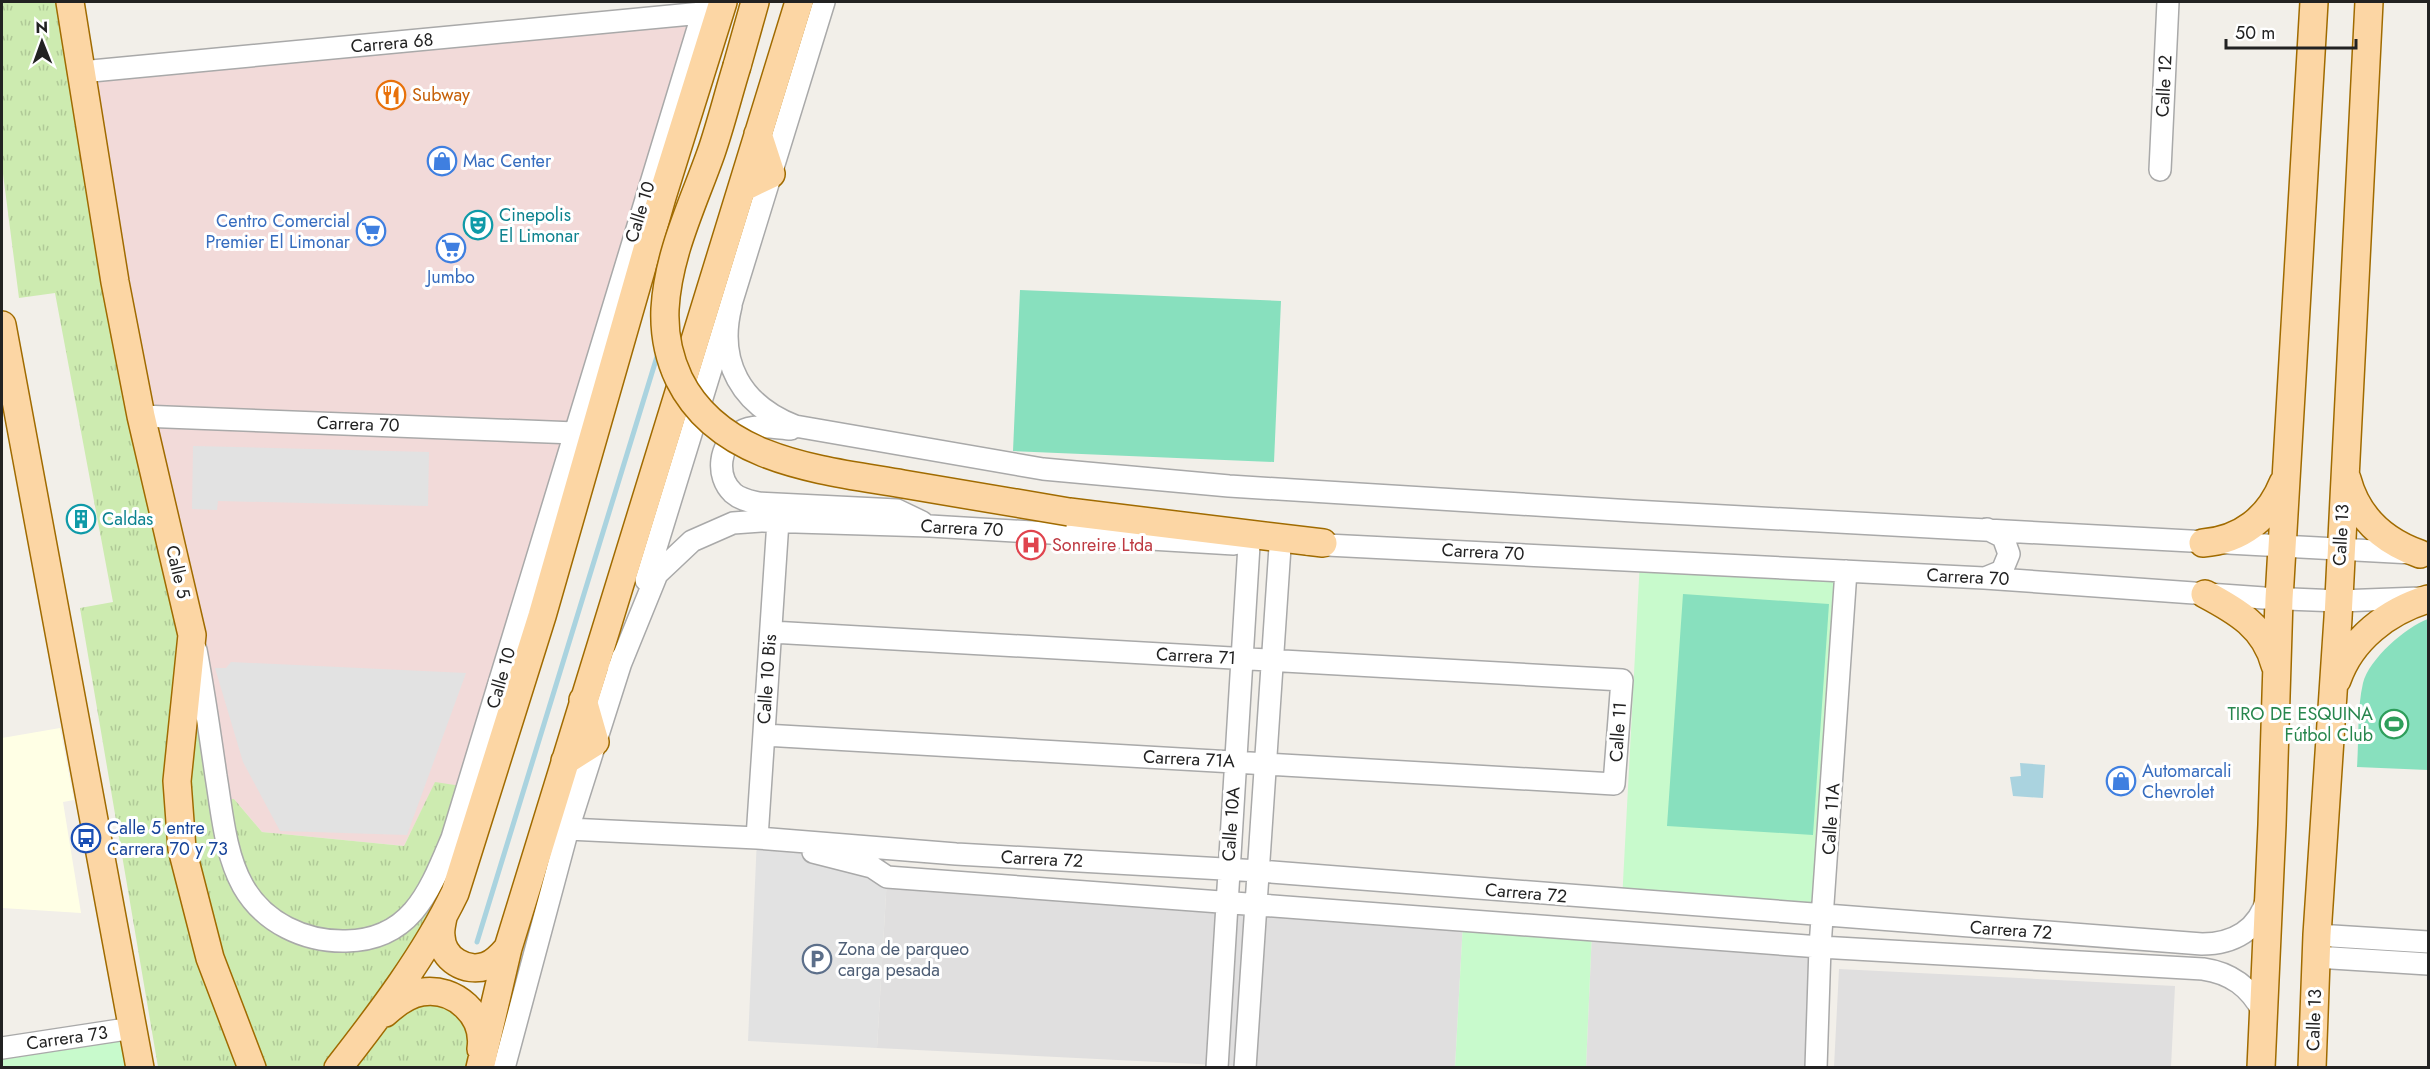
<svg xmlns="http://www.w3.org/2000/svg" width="2430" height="1069" font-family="Jost,sans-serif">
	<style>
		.residential { fill: #e0dfdf }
		.commercial { fill: #f2dad9 }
		.education { fill: #ffffe5 }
		.grass { fill: url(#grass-tufts) }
		.park { fill: #c8facc }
		.pitch { fill: #88e0be }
		.parking { fill: #e2e2e2 }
		.water { fill: #aad3df }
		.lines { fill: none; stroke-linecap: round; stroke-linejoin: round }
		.stream { stroke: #aad3df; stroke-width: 5 }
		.minor-casing { stroke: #a9a9a9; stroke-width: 24 }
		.major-casing { stroke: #a06b00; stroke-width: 30 }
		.minor { stroke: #fff; stroke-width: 21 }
		.major { stroke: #fcd6a4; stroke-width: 27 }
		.major-bridge-casing { stroke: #a06b00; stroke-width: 30; stroke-linecap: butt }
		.major-bridge { stroke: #fcd6a4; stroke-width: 27 }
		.labels { text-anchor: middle; stroke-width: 6; stroke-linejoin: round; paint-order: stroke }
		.street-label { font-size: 18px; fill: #222; stroke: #fff }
		.food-label { font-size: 18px; fill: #c56008; stroke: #fff; text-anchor: start }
		.shop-label { font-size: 18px; fill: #366cbe; stroke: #fff; text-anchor: start }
		.culture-label { font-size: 18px; fill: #0d838f; stroke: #fff; text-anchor: start }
		.health-label { font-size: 18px; fill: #be3a42; stroke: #fff; text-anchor: start }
		.leisure-label { font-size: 18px; fill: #27864d; stroke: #fff; text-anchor: end }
		.transit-label { font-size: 18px; fill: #164399; stroke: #fff; text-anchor: start }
		.service-label { font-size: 18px; fill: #4e5e75; stroke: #fff; text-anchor: start }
	</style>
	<defs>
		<pattern id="grass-tufts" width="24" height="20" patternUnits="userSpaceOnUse" patternTransform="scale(1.5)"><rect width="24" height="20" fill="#cdebb0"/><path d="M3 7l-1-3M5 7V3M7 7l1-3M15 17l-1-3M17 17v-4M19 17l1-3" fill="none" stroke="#b0c997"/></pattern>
	</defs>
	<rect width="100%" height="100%" fill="#f2efe9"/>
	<path class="residential" d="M887,877L1463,922L1455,1067H1259L877,1048Z
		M1592,931L1820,947L1816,1067L1586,1068Z
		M1839,969L2175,986L2171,1067H1834Z"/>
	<path class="commercial" d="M702,13L468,787L435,783L404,846L262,832L234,799H230L81,72Z"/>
	<path class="education" d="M60,728L74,800L63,802L81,913L2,908V738Z"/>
	<path class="grass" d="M2,2H70L230,799H234L262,832L404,846L435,782L468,787L421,903L443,917L391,1007L456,998L478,1067H158L80,608L113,602L55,293L19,298L2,166Z"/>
	<path class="park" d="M1640,560L1846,571L1824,917L1622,901Z
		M1463,922L1592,931L1586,1067L1455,1068Z
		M118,1031L140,1067H2V1048Z"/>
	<path class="pitch" d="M1020,290L1281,301L1274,462L1013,451Z
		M1683,594L1829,604L1813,835L1667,826Z
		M2428,619V770L2357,767C2359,740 2357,709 2363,683C2369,659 2406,627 2428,619Z"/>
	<path class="parking" d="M193,446L429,452L428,506L218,501L217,510L192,509Z
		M231,662L466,673L407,835L280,831L243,762L215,668H226Z
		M757,838L887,877L877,1048L748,1041Z"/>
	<path class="water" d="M2020,763L2045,765L2043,798L2013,796L2010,777L2021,776Z"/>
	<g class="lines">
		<path class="stream" d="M477,942L659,350"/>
		<g class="minor-casing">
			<path id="minor" d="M81,72L702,13
				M2160,170L2168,2
				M731,306C717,362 741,405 795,426L1043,469L1229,486L1633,511L2412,553
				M141,416L575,433
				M791,429C775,428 755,423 740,432C719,444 715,476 733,493C741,500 750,501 759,503L897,510L922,522
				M1307,544L1984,578L2264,598L2339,601L2420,598
				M1985,578L2002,571L2009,554L2003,537L1987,529
				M646,580L824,2
				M196,650C204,692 210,734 216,776C222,812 225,854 243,886C264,923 305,942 346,941C412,940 430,890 452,838L706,2
				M618,670L657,574L692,541L733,523L761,521L930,526L1234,544
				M764,735L1614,784L1622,680L771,632
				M568,829L757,838L956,854L1259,871L2202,944C2233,944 2259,930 2267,898
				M757,838L778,521
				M813,852L872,867L887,877L1820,947L2203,969C2231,973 2250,987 2263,1012
				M2317,935L2428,942
				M2316,957L2428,964
				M2,1048L133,1028
				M504,1068L568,829L623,656
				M1217,1068L1249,545
				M1245,1068L1280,547
				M1816,1068L1820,947L1846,571"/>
		</g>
		<g class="major-casing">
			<path id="major" d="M70,2L115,282L141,416L192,635L177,781L182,849L210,958L252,1068
				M737,66L755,2
				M742,188L771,174L758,134
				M2,325L140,1068
				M2347,479C2357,517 2383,541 2420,554
				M1069,512L1323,543
				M2203,543C2241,540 2269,518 2283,483
				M2205,594C2237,611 2265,627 2275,665
				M2337,680C2351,639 2388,611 2428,599
				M565,761L595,742L583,700
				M443,917C442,923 440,930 441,936C442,959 466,973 486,966C495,963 502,955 508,948
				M385,1013C395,1004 408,994 422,992C455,987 486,1015 481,1049
				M338,1068C381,1013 425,955 455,893L542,616L662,197L723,2
				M480,1068L508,948L799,2
				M2261,1068L2272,825L2279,599L2314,2
				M2312,1068L2317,935L2338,618L2369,2"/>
		</g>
		<use href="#minor" class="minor"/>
		<use href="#major" class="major"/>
		<g class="major-bridge-casing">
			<path id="major-bridge" d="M737,66C728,95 721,124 711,153C693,204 668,254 665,309C664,333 669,358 679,379C720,462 822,470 903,484C959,493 1014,503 1069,512"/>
		</g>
		<use href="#major-bridge" class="major-bridge"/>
	</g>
	<defs>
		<g id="restaurant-ring" transform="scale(1.5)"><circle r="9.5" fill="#fff" stroke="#e8710a" stroke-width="1.5"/><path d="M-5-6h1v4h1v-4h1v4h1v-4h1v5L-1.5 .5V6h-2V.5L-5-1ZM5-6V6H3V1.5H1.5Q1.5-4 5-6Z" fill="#e8710a"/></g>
		<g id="shop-ring" transform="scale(1.5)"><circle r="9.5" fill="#fff" stroke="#3f7fe0" stroke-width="1.5"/><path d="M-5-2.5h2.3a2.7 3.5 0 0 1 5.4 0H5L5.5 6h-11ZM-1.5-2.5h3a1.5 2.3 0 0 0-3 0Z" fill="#3f7fe0"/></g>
		<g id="theatre-ring" transform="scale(1.5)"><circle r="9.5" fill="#fff" stroke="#0f9aa8" stroke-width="1.5"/><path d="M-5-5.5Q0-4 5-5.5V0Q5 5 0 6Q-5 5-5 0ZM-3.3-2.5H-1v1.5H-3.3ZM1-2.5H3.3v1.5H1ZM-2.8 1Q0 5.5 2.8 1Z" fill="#0f9aa8"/></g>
		<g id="supermarket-ring" transform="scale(1.5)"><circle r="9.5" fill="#fff" stroke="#3f7fe0" stroke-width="1.5"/><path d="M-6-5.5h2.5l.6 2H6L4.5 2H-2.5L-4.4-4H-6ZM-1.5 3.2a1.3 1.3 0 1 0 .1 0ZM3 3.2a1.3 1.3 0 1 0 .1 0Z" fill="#3f7fe0"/></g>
		<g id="building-ring" transform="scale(1.5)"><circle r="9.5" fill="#fff" stroke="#0f9aa8" stroke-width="1.5"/><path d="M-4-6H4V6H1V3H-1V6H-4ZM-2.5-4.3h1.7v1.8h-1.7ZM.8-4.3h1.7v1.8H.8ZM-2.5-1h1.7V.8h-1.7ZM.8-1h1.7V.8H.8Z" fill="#0f9aa8"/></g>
		<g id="hospital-ring" transform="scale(1.5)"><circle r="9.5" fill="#fff" stroke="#e0444e" stroke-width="1.5"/><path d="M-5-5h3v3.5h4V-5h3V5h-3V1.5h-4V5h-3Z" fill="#e0444e"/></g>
		<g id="stadium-ring" transform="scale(1.5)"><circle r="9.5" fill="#fff" stroke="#2e9e5b" stroke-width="1.5"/><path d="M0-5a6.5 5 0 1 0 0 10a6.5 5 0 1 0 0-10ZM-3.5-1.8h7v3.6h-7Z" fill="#2e9e5b"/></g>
		<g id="bus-ring" transform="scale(1.5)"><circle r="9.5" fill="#fff" stroke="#1a4fb4" stroke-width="1.5"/><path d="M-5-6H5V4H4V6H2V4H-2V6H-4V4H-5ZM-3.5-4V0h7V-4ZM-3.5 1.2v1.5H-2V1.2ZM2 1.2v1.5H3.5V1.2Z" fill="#1a4fb4"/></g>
		<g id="parking-ring" transform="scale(1.5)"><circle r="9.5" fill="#fff" stroke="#5c6f8a" stroke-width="1.5"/><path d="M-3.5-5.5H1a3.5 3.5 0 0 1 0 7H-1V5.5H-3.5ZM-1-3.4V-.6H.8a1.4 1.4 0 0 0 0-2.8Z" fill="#5c6f8a"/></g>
	</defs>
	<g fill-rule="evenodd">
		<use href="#restaurant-ring" x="391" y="95"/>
		<use href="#shop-ring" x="442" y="161"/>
		<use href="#theatre-ring" x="478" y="225"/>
		<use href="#supermarket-ring" x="371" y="231"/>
		<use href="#supermarket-ring" x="451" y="248"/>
		<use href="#building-ring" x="81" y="519"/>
		<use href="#hospital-ring" x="1031" y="545"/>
		<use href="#stadium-ring" x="2394" y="724"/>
		<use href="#shop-ring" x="2121" y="781"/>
		<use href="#bus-ring" x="86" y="838"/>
		<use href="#parking-ring" x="817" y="959"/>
	</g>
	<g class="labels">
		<g class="street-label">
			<text transform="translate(392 43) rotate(-5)" y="6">Carrera 68</text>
			<text transform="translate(2164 86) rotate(-87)" y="6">Calle 12</text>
			<text transform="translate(640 212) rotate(-73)" y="6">Calle 10</text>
			<text transform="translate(358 424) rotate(2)" y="6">Carrera 70</text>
			<text transform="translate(962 528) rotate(3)" y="6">Carrera 70</text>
			<text transform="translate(2341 535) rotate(-87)" y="6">Calle 13</text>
			<text transform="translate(1483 552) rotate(3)" y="6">Carrera 70</text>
			<text transform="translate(178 572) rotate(77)" y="6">Calle 5</text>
			<text transform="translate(1968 577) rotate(3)" y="6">Carrera 70</text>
			<text transform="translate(1196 656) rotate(3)" y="6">Carrera 71</text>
			<text transform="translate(501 678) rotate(-74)" y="6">Calle 10</text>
			<text transform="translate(767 679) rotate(-86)" y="6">Calle 10 Bis</text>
			<text transform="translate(1618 732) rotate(-86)" y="6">Calle 11</text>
			<text transform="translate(1189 759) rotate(3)" y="6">Carrera 71A</text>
			<text transform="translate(1831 819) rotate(-86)" y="6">Calle 11A</text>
			<text transform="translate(1231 824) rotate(-86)" y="6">Calle 10A</text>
			<text transform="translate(1042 859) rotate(3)" y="6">Carrera 72</text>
			<text transform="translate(1526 893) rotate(5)" y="6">Carrera 72</text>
			<text transform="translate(2011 930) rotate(4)" y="6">Carrera 72</text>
			<text transform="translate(2314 1020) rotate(-88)" y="6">Calle 13</text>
			<text transform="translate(67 1038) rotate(-8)" y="6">Carrera 73</text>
		</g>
		<g class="food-label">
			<text x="412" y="101">Subway</text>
		</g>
		<g class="shop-label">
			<text x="463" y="167">Mac Center</text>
			<text x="350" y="227" text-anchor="end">Centro Comercial<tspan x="350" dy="21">Premier El Limonar</tspan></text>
			<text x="451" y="283" text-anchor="middle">Jumbo</text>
			<text x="2142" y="777">Automarcali<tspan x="2142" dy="21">Chevrolet</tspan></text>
		</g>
		<g class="culture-label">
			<text x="499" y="221">Cinepolis<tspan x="499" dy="21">El Limonar</tspan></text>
			<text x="102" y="525">Caldas</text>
		</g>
		<g class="health-label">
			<text x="1052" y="551">Sonreire Ltda</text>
		</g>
		<g class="leisure-label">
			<text x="2373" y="720">TIRO DE ESQUINA<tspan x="2373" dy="21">Fútbol Club</tspan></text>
		</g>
		<g class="transit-label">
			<text x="107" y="834">Calle 5 entre<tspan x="107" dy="21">Carrera 70 y 73</tspan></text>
		</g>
		<g class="service-label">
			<text x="838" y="955">Zona de parqueo<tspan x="838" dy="21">carga pesada</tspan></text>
		</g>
	</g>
	<rect width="2430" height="1069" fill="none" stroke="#222222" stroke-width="6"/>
	<g transform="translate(42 42) rotate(359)" stroke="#ffffff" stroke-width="4.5" paint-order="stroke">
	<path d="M0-4.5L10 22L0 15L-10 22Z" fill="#222222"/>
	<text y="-9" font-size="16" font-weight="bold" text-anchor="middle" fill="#222222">N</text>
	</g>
	<path d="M2226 39v9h130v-9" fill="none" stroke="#222222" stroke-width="3"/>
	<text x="2235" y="39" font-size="18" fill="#222222" stroke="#ffffff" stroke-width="4.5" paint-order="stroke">50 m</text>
</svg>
